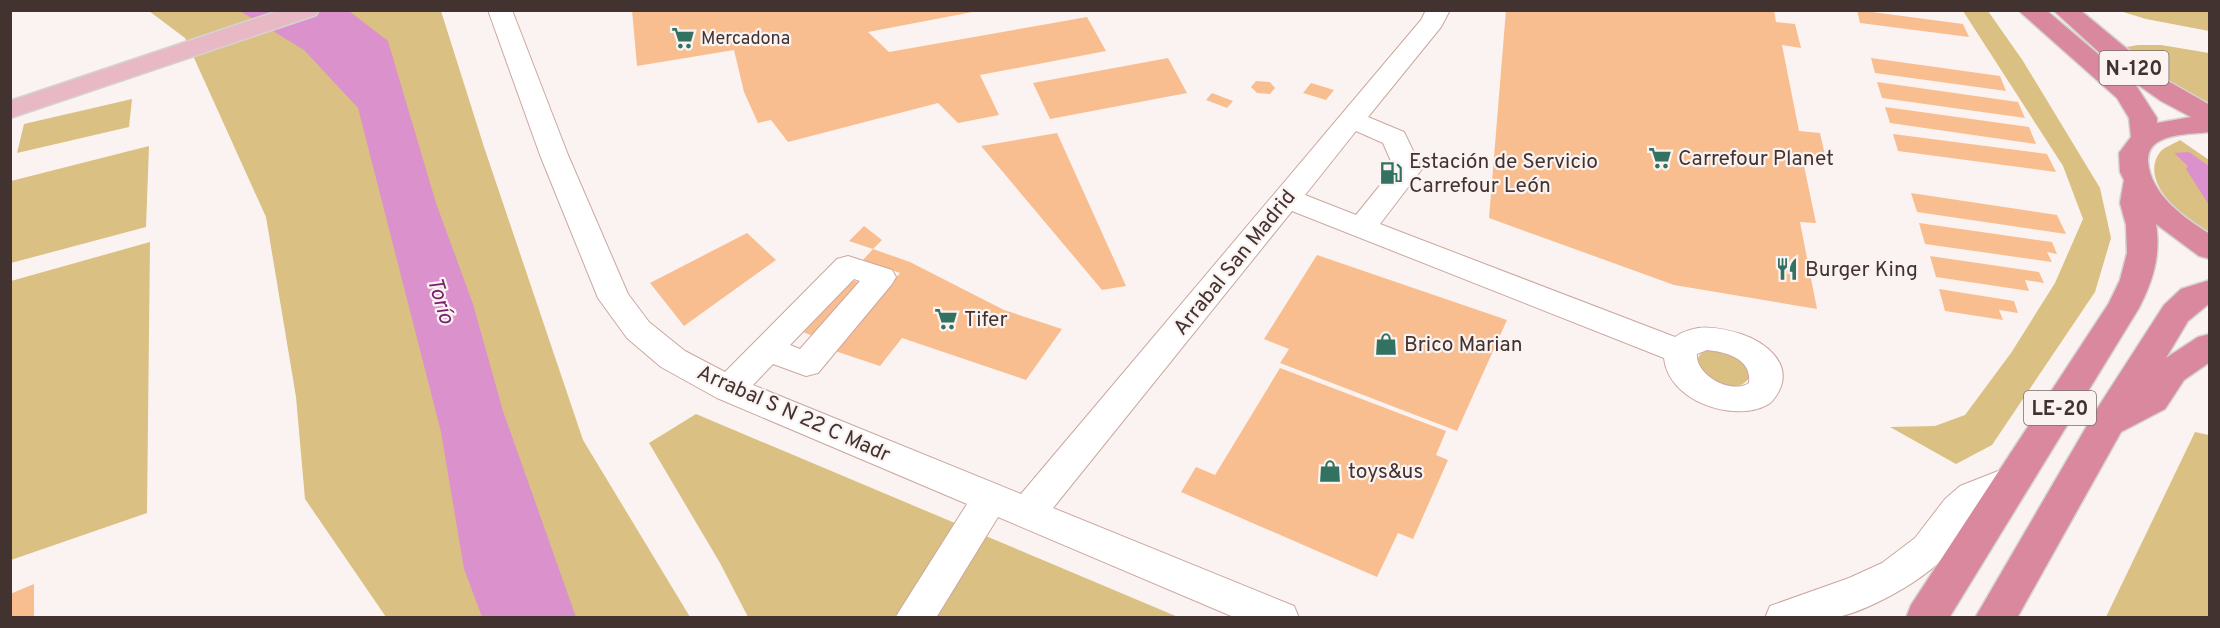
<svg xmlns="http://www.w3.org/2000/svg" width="2220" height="628" font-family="Overpass,sans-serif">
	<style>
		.green { fill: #dac082 }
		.water { fill: #db92cc }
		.building { fill: #f9be8f }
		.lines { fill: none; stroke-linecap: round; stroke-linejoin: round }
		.minor-casing { stroke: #cca79f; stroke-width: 2 }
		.major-casing { stroke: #d5d2d1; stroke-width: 3 }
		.highway-casing { stroke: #d5d2d1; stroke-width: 3 }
		.minor { fill: #fff; fill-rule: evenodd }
		.major { fill: #e8b8c5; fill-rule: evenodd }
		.highway { fill: #d9889e; fill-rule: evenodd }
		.labels { text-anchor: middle; stroke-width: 4.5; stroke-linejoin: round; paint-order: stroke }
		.far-poi-label { font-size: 18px; fill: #423330; stroke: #fbf3f1; text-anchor: start }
		.shield { fill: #fbf3f1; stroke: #7a6d6a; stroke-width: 1.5 }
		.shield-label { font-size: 20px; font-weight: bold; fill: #423330 }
		.poi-label { font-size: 21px; fill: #423330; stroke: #fbf3f1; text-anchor: start }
		.street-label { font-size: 21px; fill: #423330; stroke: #fbf3f1 }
		.water-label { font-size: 22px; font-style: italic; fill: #77226a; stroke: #fbf3f1 }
	</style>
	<rect width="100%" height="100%" fill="#fbf3f1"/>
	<path class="green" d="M149,11H441L484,147L583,440L690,617H386L305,499L296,397L266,217L185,38Z
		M1963,11H1988L2023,61L2100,188L2111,238L2095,292L1992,445L1956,464L1890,427L1935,426L1965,415L2011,353L2055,283L2083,219L2063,166Z
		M2120,11H2209V31L2146,19Z
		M2138,45H2161L2209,53V108L2179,92L2121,48Z
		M132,99L129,127L17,153L24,124Z
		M2180,140L2209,160V236C2188,220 2137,184 2160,152C2164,147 2174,144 2180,140Z
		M149,146L146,227L11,263V181Z
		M150,242L147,513L11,560V281Z
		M1711,349L1734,354L1749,369L1750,377C1734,399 1710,379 1697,366C1697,355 1701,352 1711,349Z
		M696,414L1178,617H748L720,563L649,443Z
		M2195,432L2209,435V617H2106Z"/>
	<path class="water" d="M240,11H349L388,41L436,203L473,304L503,411L576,617H482L464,569L441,432L358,108L304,50Z
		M2189,152L2209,166V205L2186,169L2188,166L2174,153Z"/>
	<path class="building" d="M632,10H983L868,32L889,52L1087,17L1106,51L980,75L999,115L958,123L938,103L788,142L771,120L758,123L744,92L734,50L637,66Z
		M1506,10H1774L1776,22L1795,24L1801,48L1782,45L1799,131L1820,133L1827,164L1803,161L1816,223L1800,222L1817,309L1674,285L1489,218Z
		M1857,10L1963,24L1969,37L1860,23Z
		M1168,58L1187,93L1050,119L1033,83Z
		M1871,58L2000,76L2006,91L1875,73Z
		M1256,81L1270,82L1275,88L1270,94L1257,93L1251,87Z
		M1877,82L2018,102L2025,118L1882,98Z
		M1311,83L1334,90L1326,100L1303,93Z
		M1212,93L1233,101L1227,108L1206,100Z
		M1885,107L2029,127L2036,144L1890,123Z
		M1057,133L1126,286L1102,290L981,146Z
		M1893,134L2047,154L2056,172L1898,151Z
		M1911,193L2057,215L2066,234L1917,212Z
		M1919,223L2052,242L2057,254L2047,252L2052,262L1925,244Z
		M864,226L882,240L873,249L910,262L1004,310L1062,329L1026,380L902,338L880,366L832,350L900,273L863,260L873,249L849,241Z
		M747,233L776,260L684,326L650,283Z
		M1317,255L1507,320L1457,431L1280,363L1289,349L1264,339Z
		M1930,256L2039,272L2044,283L2025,280L2029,291L1936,277Z
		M843,277L864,284L816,337L795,329Z
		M1939,289L2014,301L2018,313L1999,310L2003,320L1945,311Z
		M1280,368L1446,431L1436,455L1448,460L1413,539L1398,533L1377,577L1181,492L1196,467L1215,475Z
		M34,584V618H10V594Z"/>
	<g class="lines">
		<g class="minor-casing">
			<path id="minor" d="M488,10H512L568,155L628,294L649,322L685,351L725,372L837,259L848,256L892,270L896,277L892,284L818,373L806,376L773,364L753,385L1021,494L1421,20L1426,10H1450L1441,27L1368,117L1404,132L1422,169L1380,224L1675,337C1696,323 1718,327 1741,334C1765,342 1793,363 1779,391C1776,396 1773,402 1767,405C1733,423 1668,401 1664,358L1292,211L1053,508L1294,606L1299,618H1236L998,517L936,618H895L967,504L717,398L661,367L627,338L598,298L540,155ZM1356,131L1383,143L1394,168L1356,215L1305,195ZM854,279L860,281L800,349L790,345ZM1707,350C1727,352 1752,359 1749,383C1732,395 1695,375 1697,354Z
				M2016,464L2029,468L2034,478C2024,497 2001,495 1985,507C1966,521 1957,544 1941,560C1919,583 1864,613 1833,618C1812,621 1787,618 1765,618L1770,606L1849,578L1882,563L1915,538L1945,499L1960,486Z"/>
		</g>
		<g class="major-casing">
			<path id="major" d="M281,10H319L316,15L10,118V101Z"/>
		</g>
		<g class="highway-casing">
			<path id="highway" d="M2018,10H2046L2137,87L2157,118V123L2191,117L2161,101L2124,75L2053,10H2080L2161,77L2210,105V132C2193,134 2169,133 2155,144C2149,149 2148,155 2148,161C2150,194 2184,218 2210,234V259L2199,256L2156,224C2161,255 2153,281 2139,308L1949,618H1906L1911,605L2109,303L2120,280L2127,253L2126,225L2120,203L2124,180L2120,172L2119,153L2131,137L2129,118L2117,98Z
				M2210,280V303L2188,321L2166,358L2198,337L2210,334V362L2184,380L2165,409L2121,432L2017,618H1975L2095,412L2164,305L2181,289Z"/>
		</g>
		<use href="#minor" class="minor"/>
		<use href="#major" class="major"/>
		<use href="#highway" class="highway"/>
	</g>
	<defs>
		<g id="supermarket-bare" transform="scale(1.8)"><path d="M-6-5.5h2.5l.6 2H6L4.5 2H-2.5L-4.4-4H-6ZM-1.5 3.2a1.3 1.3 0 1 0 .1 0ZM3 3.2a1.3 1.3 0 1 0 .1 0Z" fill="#337260" stroke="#fbf3f1" stroke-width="2.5" paint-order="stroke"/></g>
		<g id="fuel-bare" transform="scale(1.8)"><path d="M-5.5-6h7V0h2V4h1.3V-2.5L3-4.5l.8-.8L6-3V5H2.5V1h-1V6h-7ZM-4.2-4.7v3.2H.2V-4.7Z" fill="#337260" stroke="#fbf3f1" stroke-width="2.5" paint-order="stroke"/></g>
		<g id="restaurant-bare" transform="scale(1.8)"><path d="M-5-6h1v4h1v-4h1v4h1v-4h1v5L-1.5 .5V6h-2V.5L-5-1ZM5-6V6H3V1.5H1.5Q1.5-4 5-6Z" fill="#337260" stroke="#fbf3f1" stroke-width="2.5" paint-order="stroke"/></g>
		<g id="shop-bare" transform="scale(1.8)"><path d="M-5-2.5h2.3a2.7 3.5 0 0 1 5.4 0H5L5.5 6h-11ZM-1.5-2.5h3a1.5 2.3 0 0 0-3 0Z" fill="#337260" stroke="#fbf3f1" stroke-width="2.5" paint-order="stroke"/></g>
	</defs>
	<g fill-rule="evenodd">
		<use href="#supermarket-bare" x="683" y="38"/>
		<use href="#supermarket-bare" x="1660" y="158"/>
		<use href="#fuel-bare" x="1391" y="173"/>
		<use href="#restaurant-bare" x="1787" y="269"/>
		<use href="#supermarket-bare" x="946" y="319"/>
		<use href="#shop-bare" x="1386" y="344"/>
		<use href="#shop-bare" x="1330" y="471"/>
	</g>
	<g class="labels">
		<g class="far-poi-label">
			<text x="701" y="44">Mercadona</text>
		</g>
		<g class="shield">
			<rect x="2099.5" y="51" width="69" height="34" rx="4.5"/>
			<rect x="2024" y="391" width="72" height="34" rx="4.5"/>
		</g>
		<g class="shield-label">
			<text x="2134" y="75">N-120</text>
			<text x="2060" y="415">LE-20</text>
		</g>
		<g class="poi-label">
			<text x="1678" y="165">Carrefour Planet</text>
			<text x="1409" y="168">Estación de Servicio<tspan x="1409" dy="24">Carrefour León</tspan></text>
			<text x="1805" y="276">Burger King</text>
			<text x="964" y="326">Tifer</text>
			<text x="1404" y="351">Brico Marian</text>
			<text x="1348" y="478">toys&amp;us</text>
		</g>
		<g class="street-label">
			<text transform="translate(1234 262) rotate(-51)" y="7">Arrabal San Madrid</text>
			<text transform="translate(794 413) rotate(24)" y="7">Arrabal S N 22 C Madr</text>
		</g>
		<g class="water-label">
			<text transform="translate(442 300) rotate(73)" y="8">Torío</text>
		</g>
	</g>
	<rect width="2220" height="628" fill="none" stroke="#423330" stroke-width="24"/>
</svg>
